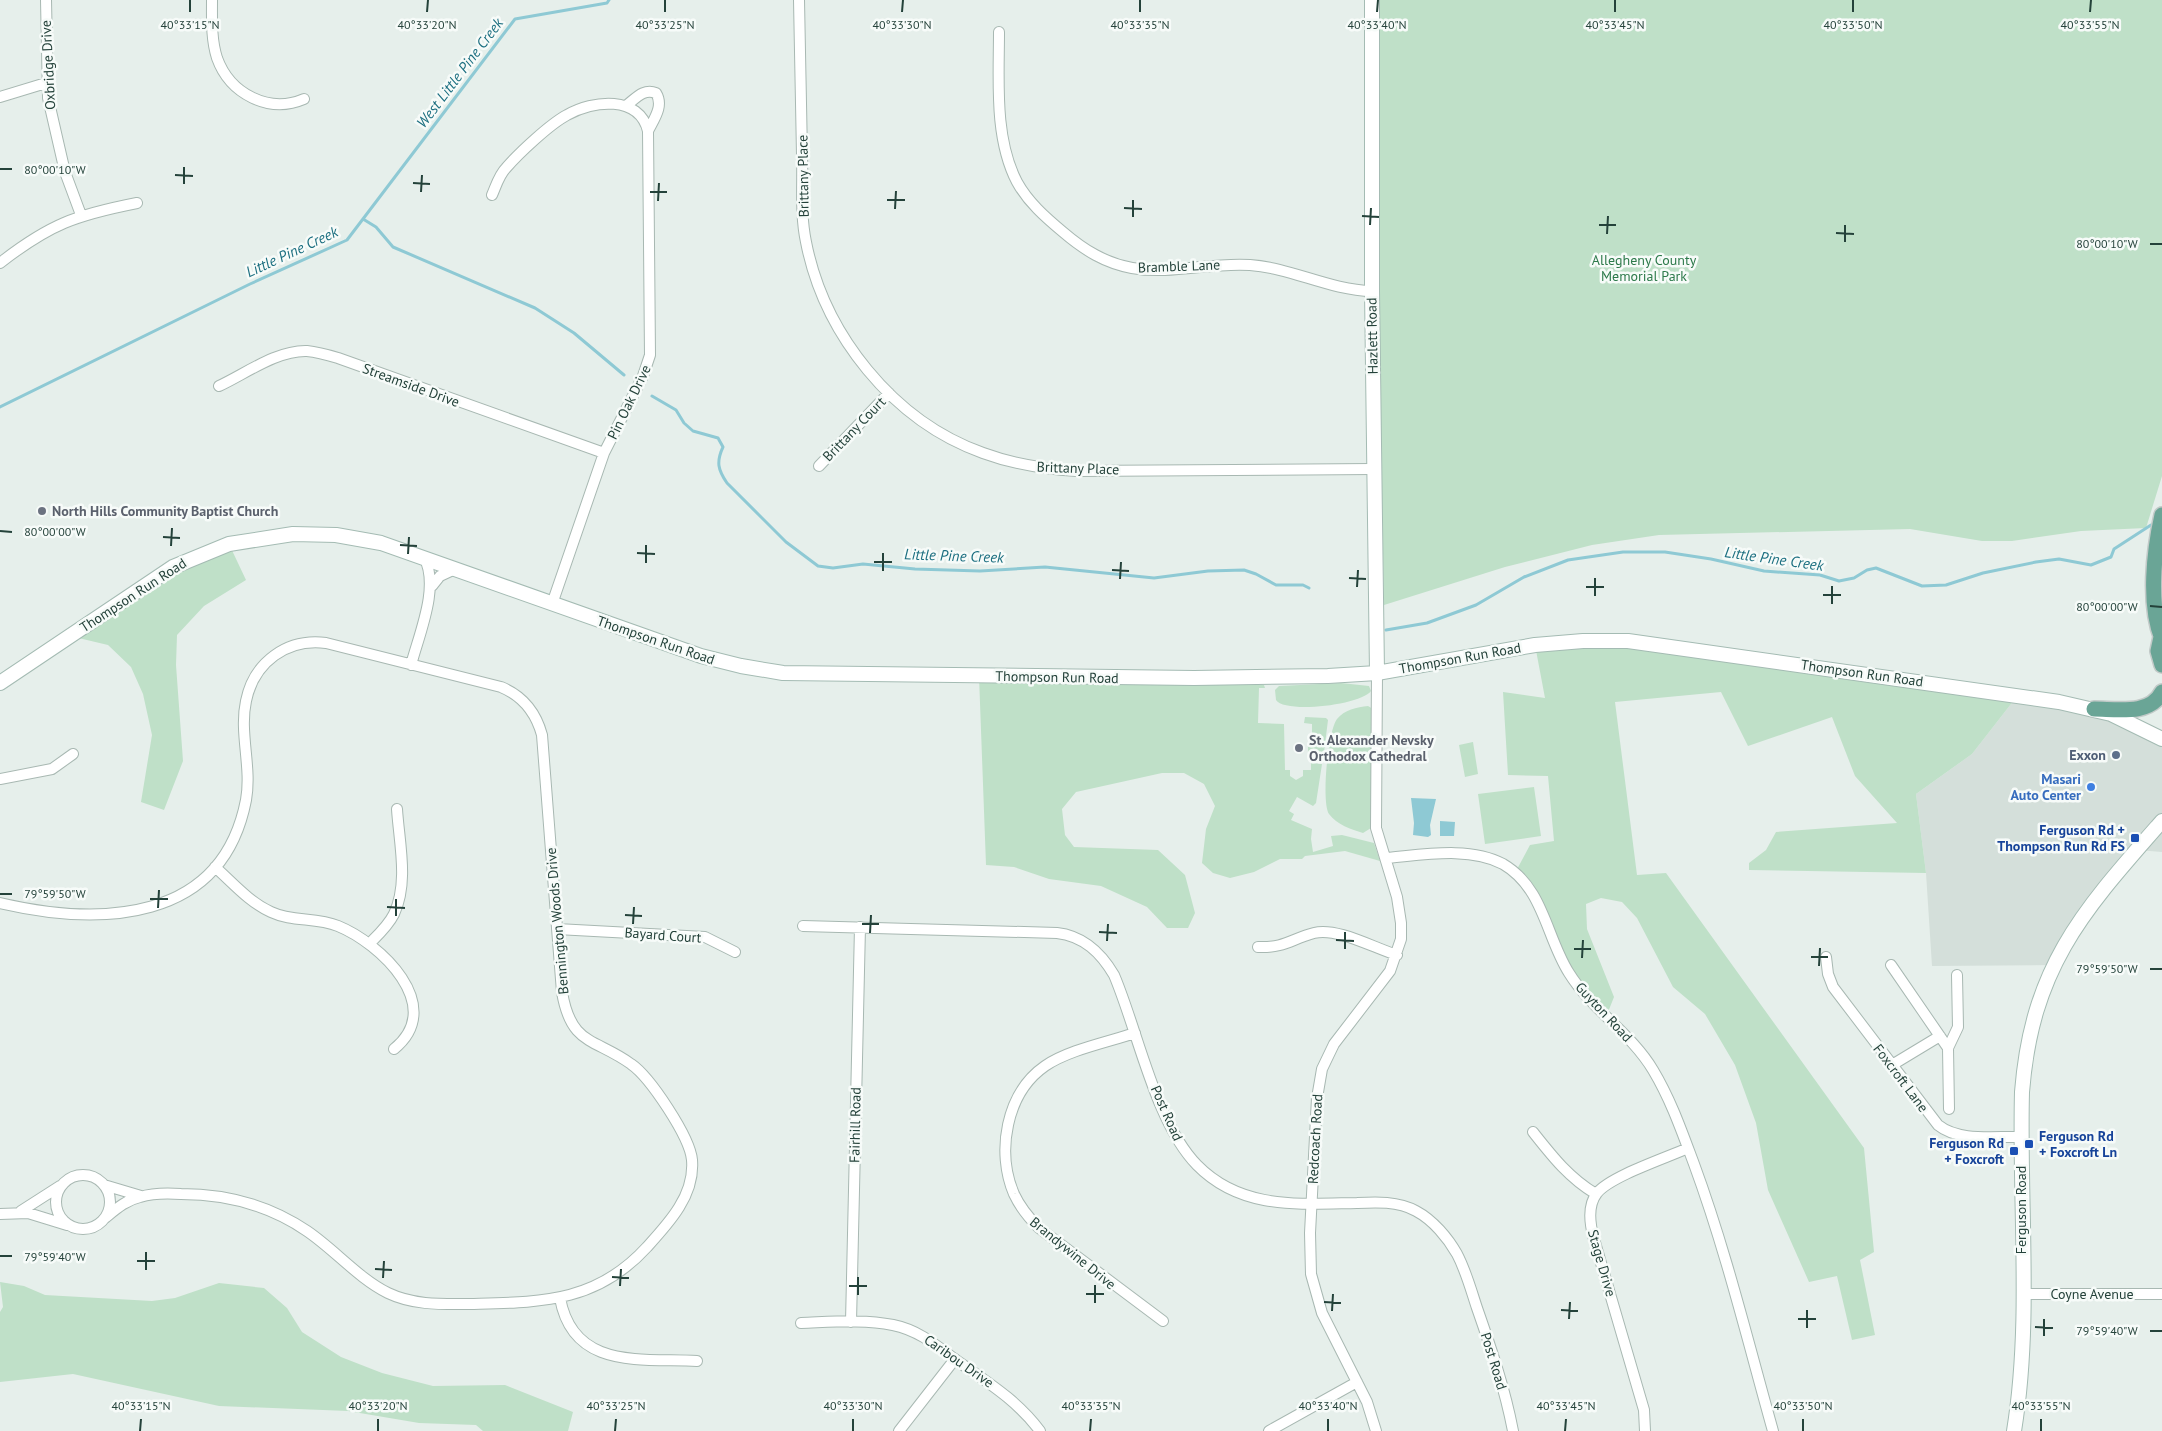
<svg xmlns="http://www.w3.org/2000/svg" width="2162" height="1431" font-family="'PT Sans',sans-serif">
	<style>
		.built { fill: #d4dfda }
		.green { fill: #bfe0c8 }
		.water { fill: #8ec9d4 }
		.lines { fill: none; stroke-linecap: round; stroke-linejoin: round }
		.stream { stroke: #8ec9d4; stroke-width: 3 }
		.street-casing { stroke: #a8b8b2; stroke-width: 12 }
		.secondary-casing { stroke: #a4bbb3; stroke-width: 16 }
		.primary-casing { stroke: #c2cac8; stroke-width: 18 }
		.street { stroke: #fff; stroke-width: 10 }
		.secondary { stroke: #fff; stroke-width: 14 }
		.primary { stroke: #6aa596; stroke-width: 15 }
		.ticks { fill: none; stroke: #24423a; stroke-width: 2 }
		.worship-dot { fill: #6b7280; stroke: #f7fbf9; stroke-width: 2 }
		.service-dot { fill: #5c6f8a; stroke: #f7fbf9; stroke-width: 2 }
		.shop-dot { fill: #3f7fe0; stroke: #f7fbf9; stroke-width: 2 }
		.transit-dot { fill: #1a4fb4; stroke: #f7fbf9; stroke-width: 2 }
		.labels { text-anchor: middle; stroke-width: 5; stroke-linejoin: round; paint-order: stroke }
		.street-label { font-size: 14px; fill: #24423a; stroke: #f7fbf9 }
		.park-label { font-size: 14px; fill: #2d7a4b; stroke: #f7fbf9 }
		.worship-label { font-size: 14px; font-weight: bold; fill: #5b616d; stroke: #f7fbf9; text-anchor: start }
		.service-label { font-size: 14px; font-weight: bold; fill: #4e5e75; stroke: #f7fbf9; text-anchor: end }
		.shop-label { font-size: 14px; font-weight: bold; fill: #366cbe; stroke: #f7fbf9; text-anchor: end }
		.transit-label { font-size: 14px; font-weight: bold; fill: #164399; stroke: #f7fbf9; text-anchor: end }
		.water-label { font-size: 15px; font-style: italic; fill: #1c6f80; stroke: #f7fbf9 }
		.ticks-label { font-size: 12px; text-anchor: middle; fill: #24423a; stroke: #f7fbf9; stroke-width: 5; stroke-linejoin: round; paint-order: stroke }
	</style>
	<rect width="100%" height="100%" fill="#e6efeb"/>
	<path class="built" d="M2018,695L2059,702L2162,739V852L2137,850L2054,965L1932,966L1926,873L1916,794L1972,754Z"/>
	<path class="green" d="M1378,0H2162V476L2146,528L2081,531L2012,541H1982L1910,529L1659,535L1592,545L1505,567L1384,605L1376,181Z
		M229,544L246,580L204,606L177,635L176,665L183,761L164,810L141,802L152,735L143,694L131,667L108,645L70,636L113,607Z
		M1605,640L2018,695L1972,754L1916,794L1926,873L1749,870V863L1766,850L1776,832L1897,823L1855,776L1832,717L1748,746L1721,692L1615,702L1637,875L1666,873L1864,1148L1874,1252L1860,1260L1875,1335L1852,1340L1837,1276L1809,1282L1768,1190L1756,1123L1735,1065L1705,1014L1673,987L1637,918L1622,902L1601,898L1586,904L1587,929L1614,997L1606,1017L1574,981L1546,916L1515,873L1530,845L1554,841L1548,776L1508,775L1503,692L1545,698L1535,645Z
		M979,676L1194,678L1195,685H1264L1265,688H1259L1258,723L1284,724L1285,770H1290V776L1296,780L1303,776V770H1311V763L1322,764L1316,803L1313,806L1297,797L1289,811L1294,814L1291,820L1312,829L1311,839L1313,852L1333,846L1331,836L1342,835L1374,843L1380,861L1345,851L1305,856L1302,859H1280L1254,872L1230,878L1213,873L1202,863L1206,829L1215,806L1204,784L1184,773H1162L1076,792L1062,809L1065,835L1074,847L1158,850L1185,875L1195,913L1188,928H1167L1147,907L1101,886L1049,879L1014,867L986,865Z
		M1341,683L1369,686L1371,691C1361,705 1285,714 1276,700L1275,690L1279,686Z
		M1368,706L1373,709L1371,828L1363,833C1351,829 1337,825 1329,814C1321,802 1328,730 1337,719C1344,710 1357,707 1368,706Z
		M1305,717L1326,718L1328,720L1323,760H1311V754H1308V743H1312V724L1304,723Z
		M1473,742L1478,774L1465,777L1459,745Z
		M1534,787L1541,836L1485,844L1478,794Z
		M0,1282L24,1286L45,1295L152,1301L175,1298L219,1283L264,1288L287,1308L302,1332L341,1357L382,1373L433,1386L505,1385L573,1412L568,1431H483L476,1425L419,1423L348,1411L219,1406L73,1374L0,1382V1312L3,1307Z"/>
	<path class="water" d="M1411,798L1436,799L1430,825L1431,835L1428,837L1413,835L1414,823Z
		M1440,821L1455,822L1454,836H1440Z"/>
	<g class="lines">
		<path class="stream" d="M363,219L376,227L393,247L535,308L574,333L624,375
			M652,396L676,410L684,423L693,431L718,438L723,447C716,462 718,470 727,483L786,542L818,566L833,568L863,564L915,569L980,571L1045,567L1154,578L1208,571L1244,570L1256,574L1276,585H1303L1309,588
			M0,407L250,284L347,240L515,19L607,3L609,0
			M1386,630L1427,623L1476,605L1524,577L1568,560L1623,552H1665L1711,559L1764,571L1820,575L1839,581L1854,578L1867,570L1876,568L1922,586L1946,585L1983,573L2036,562L2059,559L2091,565L2111,557L2114,549L2151,525"/>
		<g class="street-casing">
			<path id="street" d="M46,0L48,98L65,172L81,215
				M212,0C212,19 211,39 217,58C230,94 269,114 304,99
				M799,0C800,52 801,103 802,155C803,184 800,214 806,242C824,334 893,421 983,453C1013,464 1044,469 1076,471L1374,469
				M999,32C999,80 994,138 1017,182C1028,202 1045,217 1063,232C1084,250 1105,263 1132,268C1171,275 1211,262 1250,265C1292,268 1329,290 1372,291
				M0,97L46,83
				M627,105C636,98 644,88 656,93C664,106 654,119 648,131
				M492,195C496,186 499,175 506,168C519,153 550,124 567,115C593,100 639,95 648,131L650,355L643,376L604,453L552,604
				M0,263C50,224 76,215 137,203
				M219,386C245,374 277,350 307,351C317,352 328,355 338,358L604,453
				M819,466L889,393
				M432,586L440,576L455,569
				M411,665C419,634 440,587 424,557
				M0,779L52,769L73,754
				M1387,858C1422,855 1470,846 1503,864C1544,888 1546,937 1569,973C1592,1010 1631,1033 1653,1070C1671,1100 1682,1132 1694,1164C1726,1251 1748,1342 1773,1431
				M215,867C233,883 249,902 271,912C292,922 316,917 338,926C380,943 447,1006 394,1049
				M0,903C99,926 222,924 246,800C252,767 239,733 246,701C254,662 287,638 326,643L501,687C523,696 536,713 542,735L562,992C571,1046 595,1038 631,1064C650,1077 690,1137 692,1160C695,1195 669,1223 647,1247C597,1302 543,1302 474,1304C445,1304 415,1306 388,1293C358,1278 335,1250 307,1231C269,1205 227,1194 181,1194C168,1193 153,1193 140,1197C126,1200 116,1209 105,1218
				M803,926L1057,933C1084,936 1101,953 1114,975C1138,1031 1155,1122 1197,1165C1241,1210 1299,1204 1357,1203C1376,1202 1398,1201 1416,1211C1433,1220 1448,1238 1457,1254C1466,1271 1471,1290 1477,1308C1491,1348 1505,1389 1513,1431
				M557,929L705,937L735,952
				M369,944C378,935 388,926 394,914C409,882 399,842 397,809
				M1258,947C1285,948 1291,939 1314,933C1337,927 1374,948 1397,955
				M1826,957L1828,974L1833,987L1938,1125C1959,1142 1995,1136 2021,1137
				M1891,965L1948,1048L1949,1109
				M1135,1033C1108,1042 1068,1050 1045,1066C1006,1093 996,1152 1014,1194C1020,1207 1029,1218 1039,1228L1163,1321
				M1948,1048L1958,1027L1957,975
				M1892,1065L1940,1036
				M1533,1132C1552,1156 1569,1178 1596,1194
				M56 1202a27 27 0 1 1 54 0a27 27 0 1 1-54 0Z
				M104,1185L141,1196
				M21,1211L60,1186
				M0,1214L28,1213L67,1225
				M2022,1294H2162
				M560,1298C573,1370 641,1358 697,1361
				M851,1322L860,927
				M801,1323C831,1322 864,1319 893,1325C918,1330 936,1345 956,1360C987,1382 1017,1400 1040,1431
				M899,1431L955,1359
				M1269,1431L1357,1382
				M1376,1431L1367,1402L1322,1313L1311,1274L1310,1233L1317,1098L1322,1069L1334,1044L1390,971L1401,939V923L1397,897L1376,828L1377,673
				M1645,1431L1644,1410L1594,1239C1590,1225 1587,1206 1597,1193C1611,1176 1666,1158 1688,1148"/>
		</g>
		<g class="secondary-casing">
			<path id="secondary" d="M1372,0V291L1377,673
				M0,683L173,567L229,544L293,534L336,535L381,543L701,656L741,666L783,673L1194,678L1328,676L1377,673L1535,645L1583,641H1628L2059,702L2111,714L2162,739
				M2014,1431C2032,1320 2019,1205 2022,1092C2032,966 2083,911 2162,821"/>
		</g>
		<g class="primary-casing">
			<path id="primary" d="M2162,515C2154,551 2148,604 2162,639
				M2161,637L2158,651L2162,665
				M2094,709C2116,709 2150,716 2162,692"/>
		</g>
		<use href="#street" class="street"/>
		<use href="#secondary" class="secondary"/>
		<use href="#primary" class="primary"/>
	</g>
	<path class="ticks" d="M190,12V0M427,12L428,0M665,12V0M902,12L903,0M1140,12V0M1377,12L1378,0M1615,12V0M1853,12V0M2090,12L2091,0M0,169H12M175,175L193,176M413,183L430,184M184,184V167M421,192L422,175M650,192H667M887,200H905M658,201L659,183M1124,208L1142,209M895,209L896,191M1362,216L1379,217M1133,217V200M1370,225L1371,208M1599,225H1616M1836,233L1854,234M1607,234L1608,216M1845,242V225M2150,244H2162M0,531L12,532M163,537L180,538M400,545L417,546M171,546L172,528M637,553L655,554M408,554L409,537M874,562H892M646,563V545M1112,570L1129,571M883,571V553M1349,578L1366,579M1120,579L1121,562M1357,587L1358,570M1586,587H1604M1823,595H1841M1595,596V578M1832,604V586M2150,606L2162,607M0,894H12M150,899H168M387,907L405,908M158,908L159,890M625,915L642,916M396,916V899M633,924L634,907M862,924H879M1099,932L1117,933M870,933L871,915M1336,940L1354,941M1107,941L1108,924M1345,949V932M1574,949H1591M1811,957H1828M1582,958L1583,940M1819,966L1820,948M2150,969H2162M0,1256H12M137,1261H155M375,1269L392,1270M146,1270V1252M612,1277L629,1278M383,1278L384,1261M620,1286L621,1269M849,1286H867M1086,1294H1104M858,1295V1277M1324,1302L1341,1303M1095,1303V1285M1561,1310L1578,1311M1332,1311L1333,1294M1569,1319L1570,1302M1798,1319H1816M2035,1327L2053,1328M1807,1328V1310M2150,1331H2162M2044,1336V1319M140,1431L141,1419M378,1431V1419M615,1431L616,1419M853,1431V1419M1090,1431L1091,1419M1328,1431V1419M1565,1431L1566,1419M1803,1431V1419M2041,1431V1419"/>
	<g class="worship-dot">
		<circle cx="42" cy="511" r="5"/>
		<circle cx="1299" cy="748" r="5"/>
	</g>
	<circle class="service-dot" cx="2116" cy="755" r="5"/>
	<circle class="shop-dot" cx="2091" cy="787" r="5"/>
	<g class="transit-dot">
		<rect x="2130" y="833" width="10" height="10" rx="2.5"/>
		<rect x="2024" y="1139" width="10" height="10" rx="2.5"/>
		<rect x="2009" y="1146" width="10" height="10" rx="2.5"/>
	</g>
	<g class="labels">
		<g class="street-label">
			<text transform="translate(48 65) rotate(-93)" y="5">Oxbridge Drive</text>
			<text transform="translate(803 176) rotate(-91)" y="5">Brittany Place</text>
			<text transform="translate(1179 266) rotate(-2)" y="5">Bramble Lane</text>
			<text transform="translate(1372 336) rotate(-91)" y="5">Hazlett Road</text>
			<text transform="translate(411 385) rotate(20)" y="5">Streamside Drive</text>
			<text transform="translate(629 402) rotate(-64)" y="5">Pin Oak Drive</text>
			<text transform="translate(854 429) rotate(-46)" y="5">Brittany Court</text>
			<text transform="translate(1078 468) rotate(2)" y="5">Brittany Place</text>
			<text transform="translate(133 595) rotate(-33)" y="5">Thompson Run Road</text>
			<text transform="translate(656 640) rotate(19)" y="5">Thompson Run Road</text>
			<text transform="translate(1460 658) rotate(-10)" y="5">Thompson Run Road</text>
			<text transform="translate(1862 673) rotate(8)" y="5">Thompson Run Road</text>
			<text transform="translate(1057 677) rotate(1)" y="5">Thompson Run Road</text>
			<text transform="translate(557 921) rotate(-95)" y="5">Bennington Woods Drive</text>
			<text transform="translate(663 935) rotate(4)" y="5">Bayard Court</text>
			<text transform="translate(1604 1012) rotate(47)" y="5">Guyton Road</text>
			<text transform="translate(1901 1078) rotate(53)" y="5">Foxcroft Lane</text>
			<text transform="translate(1167 1113) rotate(66)" y="5">Post Road</text>
			<text transform="translate(855 1125) rotate(-89)" y="5">Fairhill Road</text>
			<text transform="translate(1315 1139) rotate(-87)" y="5">Redcoach Road</text>
			<text transform="translate(2021 1210) rotate(-90)" y="5">Ferguson Road</text>
			<text transform="translate(1073 1253) rotate(39)" y="5">Brandywine Drive</text>
			<text transform="translate(1602 1263) rotate(74)" y="5">Stage Drive</text>
			<text x="2092" y="1299">Coyne Avenue</text>
			<text transform="translate(959 1361) rotate(35)" y="5">Caribou Drive</text>
			<text transform="translate(1494 1361) rotate(73)" y="5">Post Road</text>
		</g>
		<g class="park-label">
			<text x="1644" y="265">Allegheny County<tspan x="1644" dy="16">Memorial Park</tspan></text>
		</g>
		<g class="worship-label">
			<text x="52" y="516">North Hills Community Baptist Church</text>
			<text x="1309" y="745">St. Alexander Nevsky<tspan x="1309" dy="16">Orthodox Cathedral</tspan></text>
		</g>
		<g class="service-label">
			<text x="2106" y="760">Exxon</text>
		</g>
		<g class="shop-label">
			<text x="2081" y="784">Masari<tspan x="2081" dy="16">Auto Center</tspan></text>
		</g>
		<g class="transit-label">
			<text x="2125" y="835">Ferguson Rd +<tspan x="2125" dy="16">Thompson Run Rd FS</tspan></text>
			<text x="2039" y="1141" text-anchor="start">Ferguson Rd<tspan x="2039" dy="16">+ Foxcroft Ln</tspan></text>
			<text x="2004" y="1148">Ferguson Rd<tspan x="2004" dy="16">+ Foxcroft</tspan></text>
		</g>
		<g class="water-label">
			<text transform="translate(460 73) rotate(-53)" y="5">West Little Pine Creek</text>
			<text transform="translate(292 252) rotate(-25)" y="5">Little Pine Creek</text>
			<text transform="translate(954 556) rotate(2)" y="5">Little Pine Creek</text>
			<text transform="translate(1774 559) rotate(8)" y="5">Little Pine Creek</text>
		</g>
	</g>
	<g class="ticks-label">
		<text x="190" y="29">40°33'15"N</text>
		<text x="427" y="29">40°33'20"N</text>
		<text x="665" y="29">40°33'25"N</text>
		<text x="902" y="29">40°33'30"N</text>
		<text x="1140" y="29">40°33'35"N</text>
		<text x="1377" y="29">40°33'40"N</text>
		<text x="1615" y="29">40°33'45"N</text>
		<text x="1853" y="29">40°33'50"N</text>
		<text x="2090" y="29">40°33'55"N</text>
		<text x="55" y="174">80°00'10"W</text>
		<text x="2107" y="248">80°00'10"W</text>
		<text x="55" y="536">80°00'00"W</text>
		<text x="2107" y="611">80°00'00"W</text>
		<text x="55" y="898">79°59'50"W</text>
		<text x="2107" y="973">79°59'50"W</text>
		<text x="55" y="1261">79°59'40"W</text>
		<text x="2107" y="1335">79°59'40"W</text>
		<text x="141" y="1410">40°33'15"N</text>
		<text x="378" y="1410">40°33'20"N</text>
		<text x="616" y="1410">40°33'25"N</text>
		<text x="853" y="1410">40°33'30"N</text>
		<text x="1091" y="1410">40°33'35"N</text>
		<text x="1328" y="1410">40°33'40"N</text>
		<text x="1566" y="1410">40°33'45"N</text>
		<text x="1803" y="1410">40°33'50"N</text>
		<text x="2041" y="1410">40°33'55"N</text>
	</g>
</svg>
